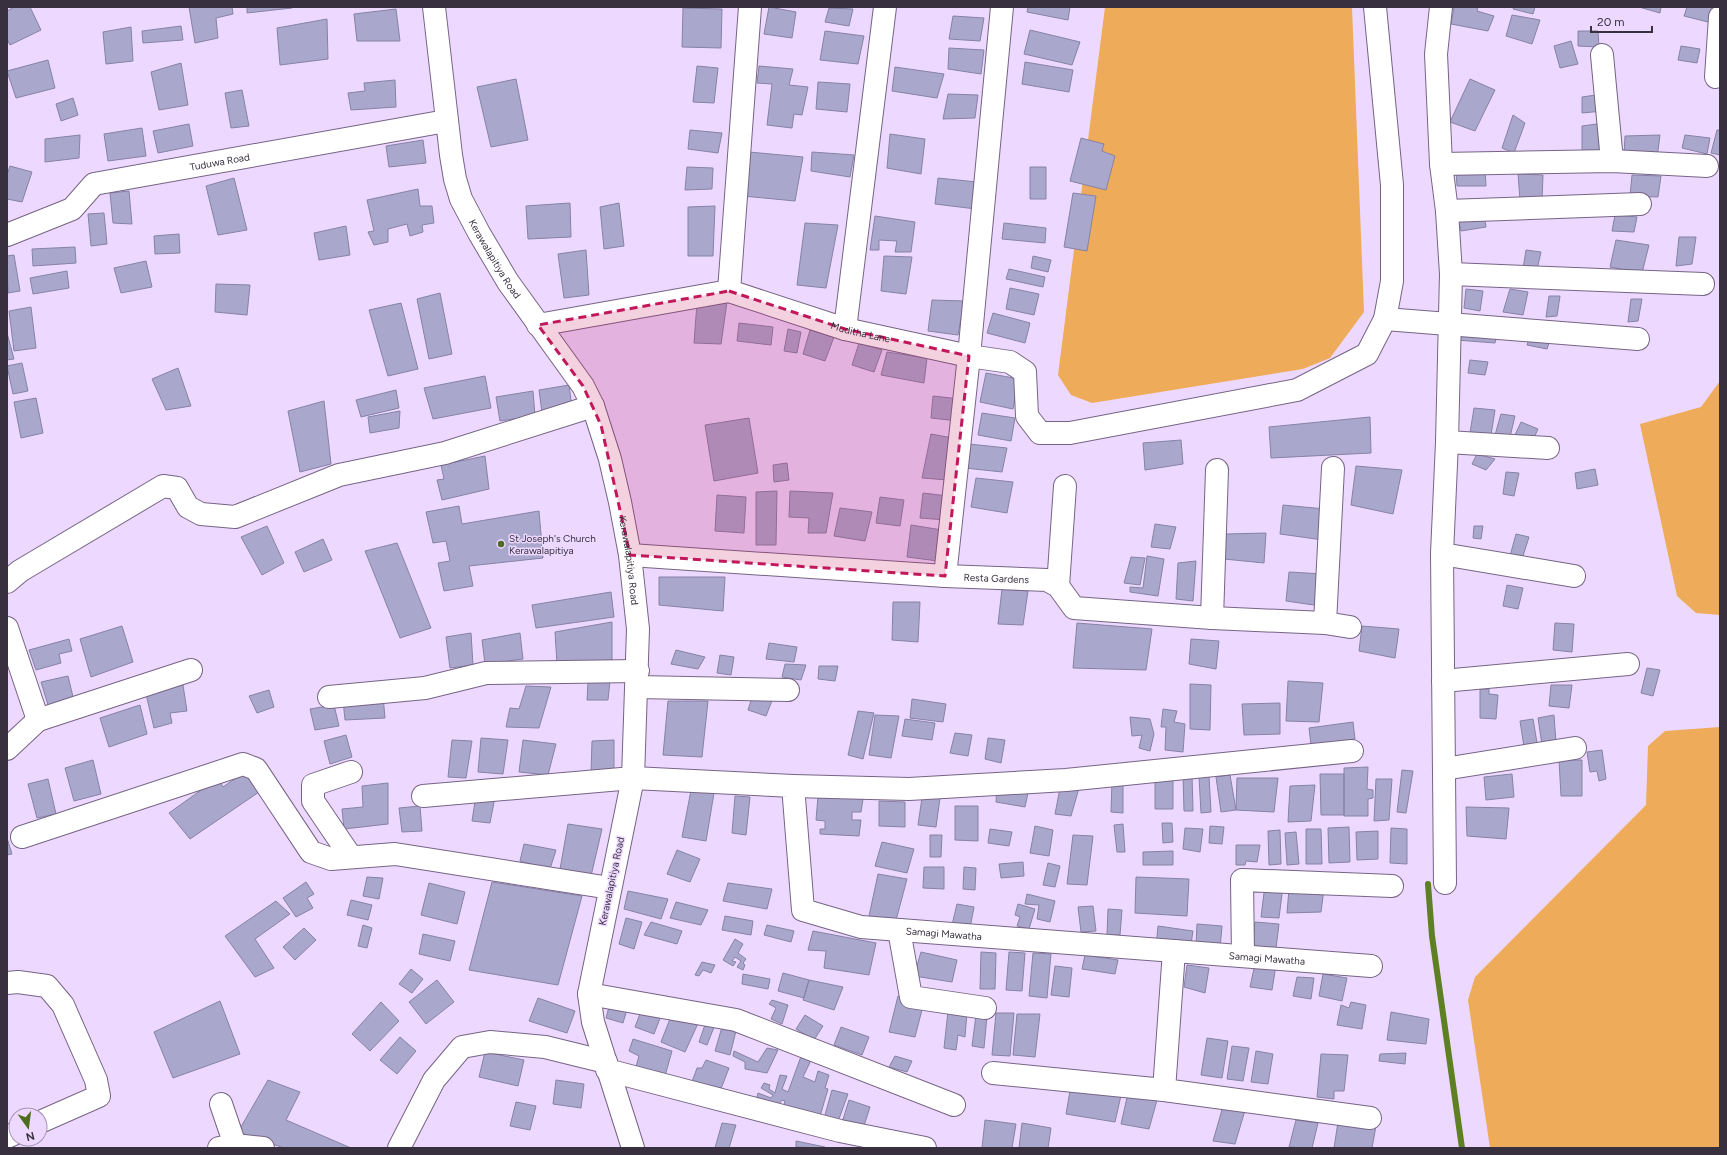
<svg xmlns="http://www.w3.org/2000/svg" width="1727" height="1155" font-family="Figtree,sans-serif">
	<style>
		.green { fill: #eeab5a }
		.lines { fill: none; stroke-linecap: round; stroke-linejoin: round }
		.stream { stroke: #5e8022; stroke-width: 6 }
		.building { fill: #aaa7cd; stroke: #8682a6 }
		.minor-casing { stroke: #766484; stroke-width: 24 }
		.minor { stroke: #fff; stroke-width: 22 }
		.marked { fill: #c2185b; fill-opacity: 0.2; stroke: #c2185b; stroke-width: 3; stroke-dasharray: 8 5; stroke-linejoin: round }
		.poi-dot { fill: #4d6c21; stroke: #edd9ff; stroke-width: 1.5 }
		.labels { text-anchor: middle; stroke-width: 3; stroke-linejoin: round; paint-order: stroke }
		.street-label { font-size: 10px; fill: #38303f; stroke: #edd9ff }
		.poi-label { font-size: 10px; fill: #38303f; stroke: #edd9ff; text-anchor: start }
	</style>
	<rect width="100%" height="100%" fill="#edd9ff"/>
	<path class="green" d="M1105,7H1352L1364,312L1330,358L1303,369L1092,403L1071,395L1058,375Z
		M1720,381V615L1696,613L1677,596L1640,424L1701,407Z
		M1720,727V1148H1490L1468,1000L1475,977L1646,805L1648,746L1665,731Z"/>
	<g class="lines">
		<path class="stream" d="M1428,884L1432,936L1462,1148"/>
	</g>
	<path class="building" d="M14,7H30L41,30L10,45L7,39V11Z
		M189,7H232L233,14L216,18L218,38L195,43Z
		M247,7H291L292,8L247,13Z
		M769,7L796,12L792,38L764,34Z
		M1028,7H1070L1068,20L1027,12Z
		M1454,7H1478L1477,11L1494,16L1488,31L1451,24Z
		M1514,7H1535L1533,14L1513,9Z
		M1639,7H1661L1660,13Z
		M1687,7H1712L1708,22L1684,16Z
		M683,8L722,9L721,48L682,47Z
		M829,8L853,9L849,26L825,22Z
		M396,9L400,41H357L354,14Z
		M1512,15L1540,20L1532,44L1506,36Z
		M953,16L984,18L980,41L949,39Z
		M327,19L328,59L280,65L277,28Z
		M181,26L183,40L143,43L142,31Z
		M131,27L133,61L106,64L103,32Z
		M1030,30L1080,42L1072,65L1024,54Z
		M825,31L864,36L858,64L820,60Z
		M1578,31H1598L1599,47L1578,46Z
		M1571,41L1578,64L1560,68L1554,46Z
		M1681,46L1700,49L1697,63L1678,60Z
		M949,48L984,50L981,74L948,69Z
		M48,60L55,88L16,98L7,71Z
		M1025,62L1073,70L1069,92L1022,84Z
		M181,63L188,105L159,110L151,72Z
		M697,66L718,68L714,103L693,102Z
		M759,66L793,69L789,85L808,87L802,115L794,114L792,128L767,125L772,84L757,83Z
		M895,67L944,74L937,98L892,91Z
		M516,79L528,140L491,147L477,87Z
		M1470,79L1495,90L1475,131L1450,122Z
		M395,80L396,107L351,110L348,93L365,91L364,83Z
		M818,82L850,84L847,112L816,109Z
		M242,90L249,126L231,128L225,93Z
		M948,94L978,95L975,118L943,119Z
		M1603,94V111L1582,113V97Z
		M73,98L78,115L61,121L56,104Z
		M1513,115L1525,123L1514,153L1502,148Z
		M1604,123V155H1582V126Z
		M189,124L193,146L158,153L153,131Z
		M142,128L146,156L108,161L104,134Z
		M690,130L722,133L718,153L688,149Z
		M1717,130H1720V155L1711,153Z
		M890,134L925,139L921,174L887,168Z
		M80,135L79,158L45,162V139Z
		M1660,135L1657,158L1624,156L1625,136Z
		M1685,135L1710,138L1707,154L1682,148Z
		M1081,138L1104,144L1102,151L1115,156L1106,190L1070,181Z
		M423,140L426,163L389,167L386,146Z
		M749,152L803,157L795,201L743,196Z
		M812,152L854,155L850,177L811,171Z
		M10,166L32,172L22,202L7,199V175Z
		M687,167L713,168L712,189L685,190Z
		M1030,167H1046V199H1030Z
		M1485,169L1486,186H1457L1456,171Z
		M1518,174L1543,175L1542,200H1520Z
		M1632,175L1661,176L1658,197L1630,196Z
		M234,178L247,230L218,235L206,186Z
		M938,178L977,182L976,209L935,204Z
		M418,189L420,206H432L434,223L422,225L423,232L410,236L407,224L388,229V242L374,245L368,232L374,231L367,200Z
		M129,191L132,224L113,223L110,193Z
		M1073,193L1096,196L1087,251L1064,247Z
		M570,203L571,237L528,239L526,206Z
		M619,203L624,246L604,249L600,207Z
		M715,206L713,256H688V207Z
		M104,213L107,244L91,246L88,214Z
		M1484,214L1486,227L1461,231L1458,218Z
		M1615,215L1637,217L1634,232L1612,231Z
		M875,216L915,222L911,252H895L897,241L879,240V250H870Z
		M805,223L838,225L826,288L797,285Z
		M1004,223L1046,228L1045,243L1002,239Z
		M346,226L350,255L319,260L314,233Z
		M179,234L180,253L155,254L154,236Z
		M1679,237H1696L1692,264L1676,266Z
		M1616,240L1649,245L1642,273L1610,267Z
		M75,247L76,263L33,266L32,249Z
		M586,250L589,295L564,298L558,254Z
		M1526,250L1541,252L1537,270L1523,269Z
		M14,255L20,291L8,293L7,256Z
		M884,256L912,257L906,294L881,291Z
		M1033,256L1051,260L1048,272L1031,268Z
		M146,261L152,287L121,293L114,268Z
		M1009,269L1045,277L1043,287L1006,279Z
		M67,271L69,288L33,294L30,278Z
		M216,284L250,285L247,315L215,312Z
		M1010,288L1039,294L1034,315L1006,309Z
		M1466,289L1483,291L1480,311L1464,308Z
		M1510,289L1528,292L1523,315L1503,312Z
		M440,293L452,354L429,359L417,299Z
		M1549,296H1560L1557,316L1546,317Z
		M1631,299H1642L1638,321L1628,322Z
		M932,300L964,301L958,335L928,331Z
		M727,302L721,344L694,343L697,303Z
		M401,303L418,369L388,376L369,310Z
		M31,307L36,348L14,351L9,311Z
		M993,313L1030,323L1025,343L987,333Z
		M739,323L773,327L771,345L737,341Z
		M1457,326L1497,335L1495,343L1456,340Z
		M788,329L801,332L797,353L784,351Z
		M810,330L834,337L825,361L803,354Z
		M7,333L14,359L7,360Z
		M1530,336L1550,340L1547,349L1527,345Z
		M859,343L882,350L874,372L852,365Z
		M887,352L927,358L924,383L881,375Z
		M1470,360L1488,362L1485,375L1468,373Z
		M22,363L28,391L13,394L7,366Z
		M178,368L191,406L166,410L152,379Z
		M986,373L1019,379L1013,409L980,402Z
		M485,376L491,408L433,419L424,388Z
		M569,385L572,408L542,413L539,390Z
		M396,390L399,408L361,417L356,400Z
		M533,391L535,416L500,421L496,397Z
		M933,396L960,399L958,421L931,418Z
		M36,398L43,433L21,438L14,402Z
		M324,401L331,464L300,472L288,411Z
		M1474,408L1495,410L1491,435L1470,433Z
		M400,411L399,428L370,433L368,417Z
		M982,413L1015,418L1011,441L978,435Z
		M1501,414L1515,416L1510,437L1495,435Z
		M1370,417L1371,453L1271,458L1269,427Z
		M749,418L758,473L714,481L705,425Z
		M1521,422L1538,429L1532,442L1515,435Z
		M931,434L958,439L948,480L922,478Z
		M1181,440L1183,464L1145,470L1143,443Z
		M969,444L1007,448L1002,472L965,468Z
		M1477,454L1495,459L1486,470L1472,464Z
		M485,456L489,489L442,500L437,480L444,479L441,465Z
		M787,463L789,480L774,482L773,465Z
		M1356,466L1402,470L1393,514L1351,505Z
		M1595,469L1598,485L1577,489L1575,473Z
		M1506,472L1519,473L1514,496L1503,494Z
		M976,478L1013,482L1007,513L971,507Z
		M777,491L776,545H756V492Z
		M790,491L833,493L826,533H808L809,518L789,517Z
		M923,493L948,496L946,520L920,518Z
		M717,495L746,497L744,533L715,531Z
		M880,497L904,500L900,526L876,523Z
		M1283,505L1325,509L1323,540L1280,534Z
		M459,506L462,524L539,511L543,558L469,566L473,586L444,591L438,563L450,561L446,541L433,543L426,512Z
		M840,508L872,512L865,541L834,536Z
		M1155,524L1176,527L1170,549L1151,547Z
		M911,525L942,530L938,561L907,557Z
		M267,526L284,563L262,575L241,537Z
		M1474,526H1483L1481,539L1473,538Z
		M1266,533L1264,563L1224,559L1226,534Z
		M1516,534L1529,537L1522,559L1510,556Z
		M323,539L332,560L304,572L295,552Z
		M397,543L431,628L400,638L365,551Z
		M1147,556L1164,559L1158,596L1130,592V587L1143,588Z
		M1131,557L1145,558L1140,585L1124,583Z
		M1196,561L1193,601L1176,599L1178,563Z
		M1289,572L1324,574L1321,606L1286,601Z
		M659,577H725L723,611L659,605Z
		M1507,585L1523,588L1518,609L1503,606Z
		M1002,589L1028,591L1023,625L998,624Z
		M611,592L614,617L536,628L532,605Z
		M893,602H920L918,642L892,640Z
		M612,622V660L557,664L555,632Z
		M1077,623L1152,629L1146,670L1073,668Z
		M1555,623L1574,624L1572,652L1553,650Z
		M122,626L133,662L91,677L80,639Z
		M1362,626L1399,629L1395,658L1359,651Z
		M471,633L473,665L450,668L446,637Z
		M520,633L523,659L485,664L482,640Z
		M69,639L72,651L59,654L61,663L36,670L29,650Z
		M1191,639L1219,641L1216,669L1189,664Z
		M769,643L797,647L794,662L766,659Z
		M676,650L705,657L698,669L671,664Z
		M720,655L734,657L731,675L717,673Z
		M785,664L806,665L801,680L782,677Z
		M819,666H838L835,681L818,679Z
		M1647,668L1660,670L1653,696L1641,693Z
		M68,676L74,701L49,708L41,682Z
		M610,681L608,700H587L588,682Z
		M1288,681L1323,683L1319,722L1286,721Z
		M1190,684L1211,685L1210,730L1190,729Z
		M183,685L187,711L170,713L172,723L154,728L146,694Z
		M1551,685H1572L1569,708L1549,706Z
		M526,686L551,687L539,728L506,727L510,708L519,709Z
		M1480,689H1489V694L1498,695L1496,719L1480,718Z
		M269,690L274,707L257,713L249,696Z
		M753,694L773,698L766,716L748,710Z
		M383,696L385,718L345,720L343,700Z
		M912,699L946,704L943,722L910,718Z
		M668,701H708L702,757L663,755Z
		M1280,703V734L1244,735L1242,704Z
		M140,705L147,734L109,747L100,718Z
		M334,705L339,726L315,730L310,709Z
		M1163,709L1177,711L1174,722L1185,724L1183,752L1165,750L1166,727H1161Z
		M858,711L874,713L863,759L848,755Z
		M875,715L899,716L891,758L869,755Z
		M1554,715L1556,743L1542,745L1538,718Z
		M1130,717L1150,719L1154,734L1150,751L1139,748L1142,735L1132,736Z
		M905,719L935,723L932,740L902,736Z
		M1533,719L1537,743L1524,747L1520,721Z
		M1353,722L1355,739L1311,745L1309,728Z
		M955,733L972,735L968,756L950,753Z
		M346,735L352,757L330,764L324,741Z
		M481,738L508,740L503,774L478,772Z
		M988,738L1005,740L1001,763L985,759Z
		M452,740L472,741L466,778L448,777Z
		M523,740L556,744L548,775L519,772Z
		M614,740V772L591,773L592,741Z
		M1602,750L1606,779L1599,781L1597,771L1590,772L1587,752Z
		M93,760L101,794L74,801L65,768Z
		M1559,760H1582V796H1561Z
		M1368,767L1367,789L1373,790V798L1368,799V816H1344V768Z
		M1402,770L1413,771L1406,813L1397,812Z
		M246,771L259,792L190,839L169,813L218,778L223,787Z
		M1320,774H1344V815H1321Z
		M1512,774L1514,797L1486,800L1484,777Z
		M1183,775H1192L1193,811H1184Z
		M1230,775L1236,810L1221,812L1216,777Z
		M1209,776L1211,812L1201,813L1199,777Z
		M1155,777H1173V809H1155Z
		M1237,778H1278L1274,812L1236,810Z
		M48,779L56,814L37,818L28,784Z
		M1376,779H1392L1389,820L1374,821Z
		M1112,780H1123V813L1111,812Z
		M1081,781L1071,816L1055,814L1061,783Z
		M388,783V824L344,829L342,809L363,807L362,786Z
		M692,785L715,787L706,841L682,837Z
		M1315,785L1311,821L1288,822L1290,786Z
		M997,786L1011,792L1028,793L1025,807L996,802Z
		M923,791H941L936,827L918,825Z
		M476,795L495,797L490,823L472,821Z
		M735,796L750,797L746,835L732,833Z
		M818,796L863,799L861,812H852V820H861L859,836L820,834V829H825V821L816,820Z
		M879,801L905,802V827L879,826Z
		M420,806L422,831L402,832L399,808Z
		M955,806H978V841L955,840Z
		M1466,807L1509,808L1506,839L1467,836Z
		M1162,823H1172L1173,842L1163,843Z
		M568,824L602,829L591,876L560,869Z
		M1123,824L1125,852H1117L1114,825Z
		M1035,826L1053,830L1049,856L1030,853Z
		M1210,826L1224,827L1222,844L1209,843Z
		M1349,827L1350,862L1329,863L1328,828Z
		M1185,828L1203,829L1200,852L1183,849Z
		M1391,828L1407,829V864L1390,863Z
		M990,829L1012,832L1009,846L988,843Z
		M1306,829H1321L1322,864H1306Z
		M1280,830L1281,864L1269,865L1268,831Z
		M1378,831V859L1357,860L1356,832Z
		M1296,832L1299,864L1287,865L1285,833Z
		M930,835H942L941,857H930Z
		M1073,835L1093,836L1087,885L1067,884Z
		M7,838L12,854L7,855Z
		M882,842L914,849L907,873L875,866Z
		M524,844L556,850L550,869L520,861Z
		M1236,845H1260L1257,862L1246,861L1245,865H1236Z
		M677,850L700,859L690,882L667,874Z
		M1173,851V865H1143V852Z
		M1023,862L1024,876L1001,878L999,864Z
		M1048,863L1060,866L1055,887L1043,885Z
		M924,867H944V889L923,888Z
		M964,867L976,868L975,890L963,889Z
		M878,874L907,879L895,924L869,916Z
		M367,877L383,878L379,899L363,896Z
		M1136,877L1189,879L1187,916L1135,913Z
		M306,882L314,894L307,898L313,908L296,917L283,898Z
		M492,882L582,896L558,985L469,970Z
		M429,883L465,892L457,924L421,915Z
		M728,883L772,889L767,909L723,901Z
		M1265,885L1283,886L1279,918L1261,917Z
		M1289,889H1324L1321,912L1287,913Z
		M628,891L668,899L661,919L624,909Z
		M1027,894L1055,901L1050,922L1037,919L1039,905L1025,904Z
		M351,900L372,905L368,920L347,915Z
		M276,901L290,914L255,939L274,968L255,977L225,936Z
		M676,902L708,910L701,925L670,918Z
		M957,904L974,907L970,928L952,925Z
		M1018,904L1035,909L1029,929L1017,926L1020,917L1015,915Z
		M1093,906L1096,931L1081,932L1078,907Z
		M1108,909L1122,910L1120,935H1107Z
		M725,916L753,921L751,935L722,930Z
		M626,918L642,922L634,949L619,944Z
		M651,922L682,931L677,944L644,935Z
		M1255,922L1279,924L1276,948L1252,946Z
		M1197,924L1222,926L1220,949L1196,946Z
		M363,925L372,928L367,948L358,946Z
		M767,925L794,931L791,942L764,935Z
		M1158,926L1193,931L1190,951L1156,947Z
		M304,928L316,940L295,960L283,947Z
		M813,931L876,943L869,975L824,968L826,951L808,950Z
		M423,934L455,941L450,961L419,954Z
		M735,939L743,944L738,953L746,959L743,963L745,965L743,970L737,967L741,961L735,957L732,961L736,962L733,966L723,960Z
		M921,952L957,960L952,982L914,976Z
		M981,952L996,953L995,989H980Z
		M1009,952L1025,953L1022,991L1006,990Z
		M1033,953L1051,954L1047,998L1029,996Z
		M1085,955L1118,960L1115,974L1082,969Z
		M702,962L715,965L711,973L703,970L699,976L695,975Z
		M1255,964L1276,965L1272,990L1250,987Z
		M1187,965L1209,968L1205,993L1184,987Z
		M1055,966L1072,968L1069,997L1051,995Z
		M411,969L423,979L412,993L399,984Z
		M783,973L809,980L804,998L778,991Z
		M743,974L770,979L768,989L742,984Z
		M1323,974L1347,978L1342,1001L1319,996Z
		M1297,977L1314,978L1311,999L1293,996Z
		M437,980L454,1002L426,1024L409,1002Z
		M809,980L843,987L834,1010L803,1000Z
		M614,988L632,993L623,1023L606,1018Z
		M898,996L924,1002L915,1037L889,1032Z
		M538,998L575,1011L567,1033L529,1021Z
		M646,998L665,1005L654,1034L635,1027Z
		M772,1000L788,1005L782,1024L771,1019L776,1008L769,1004Z
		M220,1001L240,1054L173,1078L154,1032Z
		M381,1002L399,1021L370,1051L352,1034Z
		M1351,1002L1366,1005L1362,1029L1337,1025L1341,1005L1349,1008Z
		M673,1011L700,1019L685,1052L661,1042Z
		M948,1011L967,1012L965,1037L958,1035L956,1050L944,1048Z
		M1391,1012L1429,1019L1426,1044L1387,1040Z
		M996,1013H1014L1010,1056L992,1055Z
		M1017,1014H1040L1035,1057L1013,1055Z
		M805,1015L823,1026L814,1040L796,1029Z
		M976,1015L987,1016L984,1048L972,1046Z
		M707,1019L716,1022L707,1045L699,1042Z
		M722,1027L736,1031L730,1055L715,1051Z
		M841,1027L869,1037L862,1055L834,1045Z
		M400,1037L416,1051L397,1074L380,1060Z
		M1207,1038L1228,1041L1222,1078L1201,1075Z
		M633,1039L672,1051L663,1083L634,1074L639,1056L629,1051Z
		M1232,1046L1249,1048L1243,1081L1227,1079Z
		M767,1048L778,1050L767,1073L745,1069V1062L733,1056L734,1051L758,1062Z
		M803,1051L814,1054L803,1077L815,1082L818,1071L829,1075L825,1088L828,1089L818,1123L782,1113L785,1101L782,1100L777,1107L757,1097L758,1093L771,1098L773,1095L761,1088L764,1083L770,1085L769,1089L775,1093L780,1075L787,1076L782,1089L788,1092Z
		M1256,1051L1273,1054L1268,1084L1251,1082Z
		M485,1052L524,1060L518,1086L479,1077Z
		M1406,1053L1405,1064L1379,1061L1380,1054Z
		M1321,1054L1348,1055L1344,1091H1334V1099L1317,1097Z
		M895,1056L912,1061L907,1072L889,1067Z
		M706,1060L729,1068L719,1094L690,1087L697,1068H702Z
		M268,1080L300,1092L286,1120L351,1148H284L238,1132Z
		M556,1080L584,1084L581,1108L553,1104Z
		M1071,1085L1122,1091L1115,1122L1066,1114Z
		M1129,1089L1157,1100L1149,1129L1121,1124Z
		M832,1090L848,1094L836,1127L823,1122Z
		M849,1100L870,1107L862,1132L841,1126Z
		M516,1102L536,1106L530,1130L510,1126Z
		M1224,1103L1246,1107L1235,1144L1213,1141Z
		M985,1120L1016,1124L1012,1148H982Z
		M1296,1120L1318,1123L1312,1148L1289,1147Z
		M1338,1122L1376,1126L1372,1148H1334Z
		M722,1123L736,1125L729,1148H715Z
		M1022,1123L1051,1128L1048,1148H1019Z
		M796,1141L825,1147V1148L796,1147Z"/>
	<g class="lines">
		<g class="minor-casing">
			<g id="minor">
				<path id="s1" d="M434,7L451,155L455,179L461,199L479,233L508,282L583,386L593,406L610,459L620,502L630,555L638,629L633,778L589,994L593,1022L633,1148"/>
				<path d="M1441,7L1436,54L1441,164L1447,211L1451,274L1447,442L1442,554L1445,883"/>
				<path d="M1602,55L1612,161"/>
				<path d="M1716,77L1720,17"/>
				<path d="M1441,164L1612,161L1707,166"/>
				<path d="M1447,211L1640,204"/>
				<path id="s2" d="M7,235L72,209L94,184L446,121"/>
				<path d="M1451,274L1703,284"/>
				<path d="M729,291L750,7"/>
				<path d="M1385,319L1638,339"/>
				<path id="s3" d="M538,325L729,291L845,329L969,356L1010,362L1025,372L1027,416L1040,433H1070L1297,390L1367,354L1385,319L1392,281V185L1375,7"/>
				<path d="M845,329L885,7"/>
				<path d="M1447,442L1548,448"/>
				<path d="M1442,554L1574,576"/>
				<path id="s4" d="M630,555L945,576L1047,580L1058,586L1074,608L1212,618L1325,623L1350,627"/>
				<path d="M945,576L969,356L1002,7"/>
				<path d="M7,582L20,571L163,486L177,488L188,507L201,514L235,517L339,475L445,453L593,406"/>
				<path d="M1058,586L1065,486"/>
				<path d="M1212,618L1217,470"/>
				<path d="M1325,623L1333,468"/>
				<path d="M7,628L38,720"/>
				<path d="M1443,681L1628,664"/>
				<path d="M637,687L788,690"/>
				<path d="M329,697L425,688L486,673L638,671"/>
				<path d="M7,749L38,720L191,670"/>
				<path d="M1444,769L1575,748"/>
				<path d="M793,786L909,789L1066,780L1352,751"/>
				<path id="s5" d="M423,796L633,778L793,786L803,910L861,927L1371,966"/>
				<path d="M22,837L243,764L256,769L311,852L331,859L395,854L610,888"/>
				<path d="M351,857L313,801V785L351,772"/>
				<path d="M899,930L911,997L985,1008"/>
				<path d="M1174,951L1164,1090L1370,1118"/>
				<path d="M1243,956L1242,880L1392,886"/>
				<path d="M7,983L18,982L47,986L63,1005L96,1080L99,1096L40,1122"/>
				<path d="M589,994L736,1020L954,1105"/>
				<path d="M607,1070L840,1131L925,1148"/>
				<path d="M993,1073L1164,1090"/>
				<path d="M7,1137L16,1133"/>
				<path d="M219,1148L235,1145L221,1104"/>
				<path d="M236,1148L235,1145L263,1148"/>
				<path d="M399,1148L434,1080L462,1047L490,1042L545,1047L606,1062"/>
			</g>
		</g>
		<use href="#minor" class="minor"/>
	</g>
	<path class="marked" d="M729,291L845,329L969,356L945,576L630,555L601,425L583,386L538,325Z"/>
	<circle class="poi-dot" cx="501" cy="544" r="4"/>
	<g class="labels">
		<g class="street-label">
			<text dy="4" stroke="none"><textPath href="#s2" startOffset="231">Tuduwa Road</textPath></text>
			<text dy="4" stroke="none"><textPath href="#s1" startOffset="263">Kerawalapitiya Road</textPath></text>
			<text dy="4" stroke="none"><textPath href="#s3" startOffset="332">Muditha Lane</textPath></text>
			<text dy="4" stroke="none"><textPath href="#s1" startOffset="599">Kerawalapitiya Road</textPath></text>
			<text dy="4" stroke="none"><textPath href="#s4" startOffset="367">Resta Gardens</textPath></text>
			<text transform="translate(611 881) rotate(-78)" y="4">Kerawalapitiya Road</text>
			<text dy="4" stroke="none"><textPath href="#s5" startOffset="639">Samagi Mawatha</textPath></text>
			<text dy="4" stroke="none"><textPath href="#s5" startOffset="963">Samagi Mawatha</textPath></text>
		</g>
		<g class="poi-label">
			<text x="509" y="542">St Joseph's Church<tspan x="509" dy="12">Kerawalapitiya</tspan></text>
		</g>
	</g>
	<rect width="1727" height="1155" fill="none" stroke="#38303f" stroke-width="16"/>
	<g transform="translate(28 1127) rotate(166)"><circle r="19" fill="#edd9ff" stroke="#a595b2"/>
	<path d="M0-3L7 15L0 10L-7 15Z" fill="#4d6c21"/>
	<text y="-6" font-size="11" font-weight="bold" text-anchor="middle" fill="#38303f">N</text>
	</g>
	<path d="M1591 26v6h61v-6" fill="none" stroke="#38303f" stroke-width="2"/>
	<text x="1597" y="26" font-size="12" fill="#38303f" stroke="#edd9ff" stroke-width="3" paint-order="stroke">20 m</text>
</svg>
